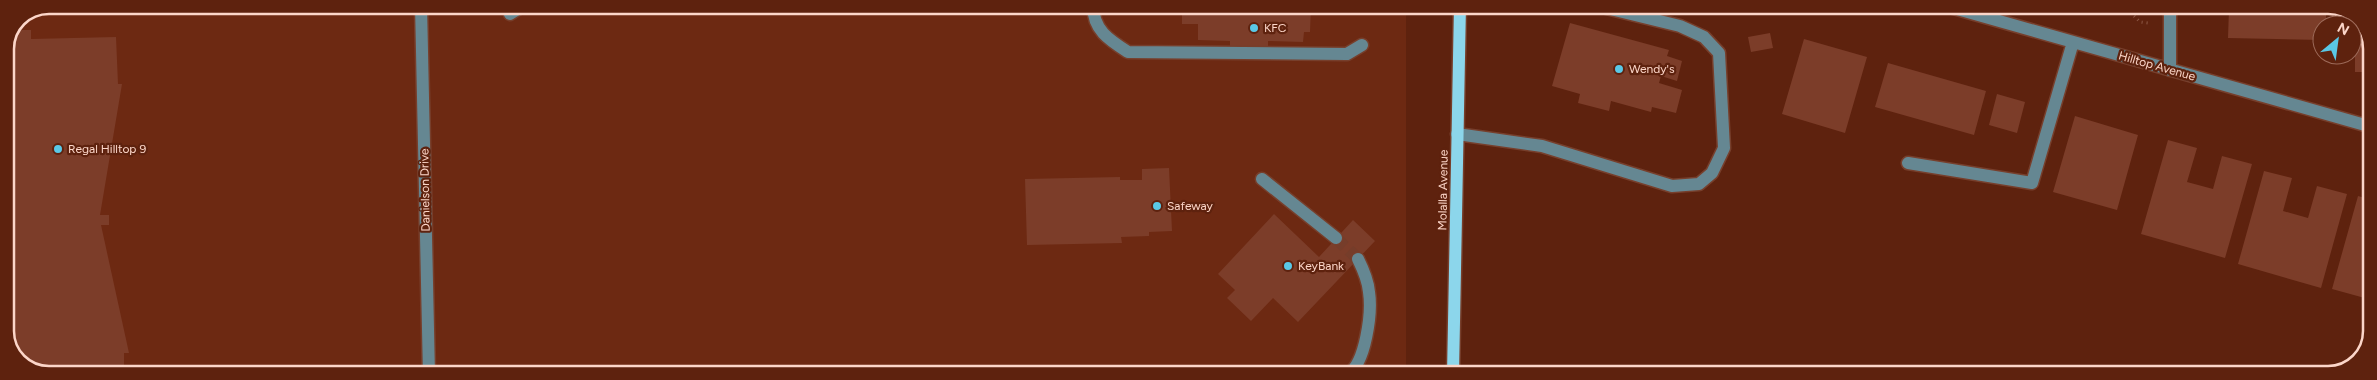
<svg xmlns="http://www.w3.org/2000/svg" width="2377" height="380" font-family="Figtree,sans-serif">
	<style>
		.built { fill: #6d2912 }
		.building { fill: #7c3d29 }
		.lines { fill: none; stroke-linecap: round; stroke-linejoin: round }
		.minor-tunnel { stroke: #763d2a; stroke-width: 12; stroke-dasharray: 12 6; stroke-linecap: butt }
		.minor-casing { stroke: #773f2c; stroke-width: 15 }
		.major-casing { stroke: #773f2c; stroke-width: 15 }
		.path { stroke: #8d5846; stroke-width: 3; stroke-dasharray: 1 4; stroke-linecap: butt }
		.minor { stroke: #658792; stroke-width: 12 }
		.major { stroke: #8cd6eb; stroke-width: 12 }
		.poi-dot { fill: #5ac8e6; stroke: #5e220e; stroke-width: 2 }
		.labels { text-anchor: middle; stroke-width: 4.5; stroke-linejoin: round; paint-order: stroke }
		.poi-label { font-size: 12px; fill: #fcd6c9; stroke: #5e220e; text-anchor: start }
		.street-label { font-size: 12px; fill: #fcd6c9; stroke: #5e220e }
		.rim { fill: none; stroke: #fcd6c9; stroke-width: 2.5 }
	</style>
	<rect width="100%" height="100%" fill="#5e220e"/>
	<path class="built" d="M49,5H1406V375H43L18,362L5,336V49L18,18Z"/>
	<path class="building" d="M1167,5H1311L1310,32H1304L1303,42L1268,41V49L1230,48V41L1198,40V24H1182V14H1167Z
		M2263,5H2326V25H2322V40L2228,38L2229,9L2263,10Z
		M2355,16L2359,18L2372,44V72H2355Z
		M1570,23L1669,50L1667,56L1682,61L1677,81L1661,76L1659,83L1682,90L1676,113L1652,107L1651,112L1611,101L1609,111L1578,103L1580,94L1552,86Z
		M13,30H31V39L116,37L118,84H122L100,215H109V225H101L129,353H124V375H43L18,362L5,336V49Z
		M1770,33L1773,48L1751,52L1748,37Z
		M1804,39L1867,57L1845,133L1782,114Z
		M1888,63L1986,91L1974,135L1875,107Z
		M1997,94L2025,102L2017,133L1989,125Z
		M2075,116L2138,135L2117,210L2053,192Z
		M2168,140L2197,148L2187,182L2213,189L2222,156L2252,164L2225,258L2141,234Z
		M1169,168L1172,231L1149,232V236L1121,237L1122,243L1027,245L1025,179L1120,177V180H1142V169Z
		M2264,171L2292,178L2283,211L2308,218L2317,186L2347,194L2321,288L2238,264Z
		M2358,196L2372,200V300L2332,289Z
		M1274,214L1319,257L1353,220L1375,241L1298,322L1273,298L1251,321L1227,298L1235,290L1218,274Z"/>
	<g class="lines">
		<path class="minor-tunnel" d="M1336,238L1358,259"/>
		<g class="minor-casing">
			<path id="minor" d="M421,5L429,375
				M1093,5C1093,30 1109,40 1128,52L1347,54L1362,45
				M1943,5L2372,127
				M510,14L524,5
				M2170,70V5
				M1457,134L1542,146L1672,186L1699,184L1712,173L1724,148L1719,53L1704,37L1680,26L1594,5
				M1908,163L2032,183L2073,42
				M1262,179L1336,238
				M1347,375C1366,364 1372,312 1369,292C1368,280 1363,269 1358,259"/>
		</g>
		<g class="major-casing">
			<path id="major" d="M1453,375L1460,5"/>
		</g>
		<path class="path" d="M2127,9L2140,22L2148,23"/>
		<use href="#minor" class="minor"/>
		<use href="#major" class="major"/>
	</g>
	<g class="poi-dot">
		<circle cx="1254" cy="28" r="5"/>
		<circle cx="1619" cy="69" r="5"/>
		<circle cx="58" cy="149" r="5"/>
		<circle cx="1157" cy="206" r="5"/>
		<circle cx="1288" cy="266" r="5"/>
	</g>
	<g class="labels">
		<g class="poi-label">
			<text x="1264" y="32">KFC</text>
			<text x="1629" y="73">Wendy's</text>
			<text x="68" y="153">Regal Hilltop 9</text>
			<text x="1167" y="210">Safeway</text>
			<text x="1298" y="270">KeyBank</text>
		</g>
		<g class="street-label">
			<text transform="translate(2157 66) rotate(16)" y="4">Hilltop Avenue</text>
			<text transform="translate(425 190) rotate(-91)" y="4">Danielson Drive</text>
			<text transform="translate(1443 190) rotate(-89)" y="4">Molalla Avenue</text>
		</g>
	</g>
	<path d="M0 0H2377V380H0ZM49 14H2328A35 35 0 0 1 2363 49V331A35 35 0 0 1 2328 366H49A35 35 0 0 1 14 331V49A35 35 0 0 1 49 14Z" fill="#5e220e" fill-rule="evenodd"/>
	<path class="rim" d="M49 14H2328A35 35 0 0 1 2363 49V331A35 35 0 0 1 2328 366H49A35 35 0 0 1 14 331V49A35 35 0 0 1 49 14Z"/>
	<g transform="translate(2337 40) rotate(29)"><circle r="24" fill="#5e220e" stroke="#9d6a59"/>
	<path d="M0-4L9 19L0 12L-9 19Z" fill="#5ac8e6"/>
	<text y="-8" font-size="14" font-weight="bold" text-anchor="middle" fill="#fcd6c9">N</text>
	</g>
</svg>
